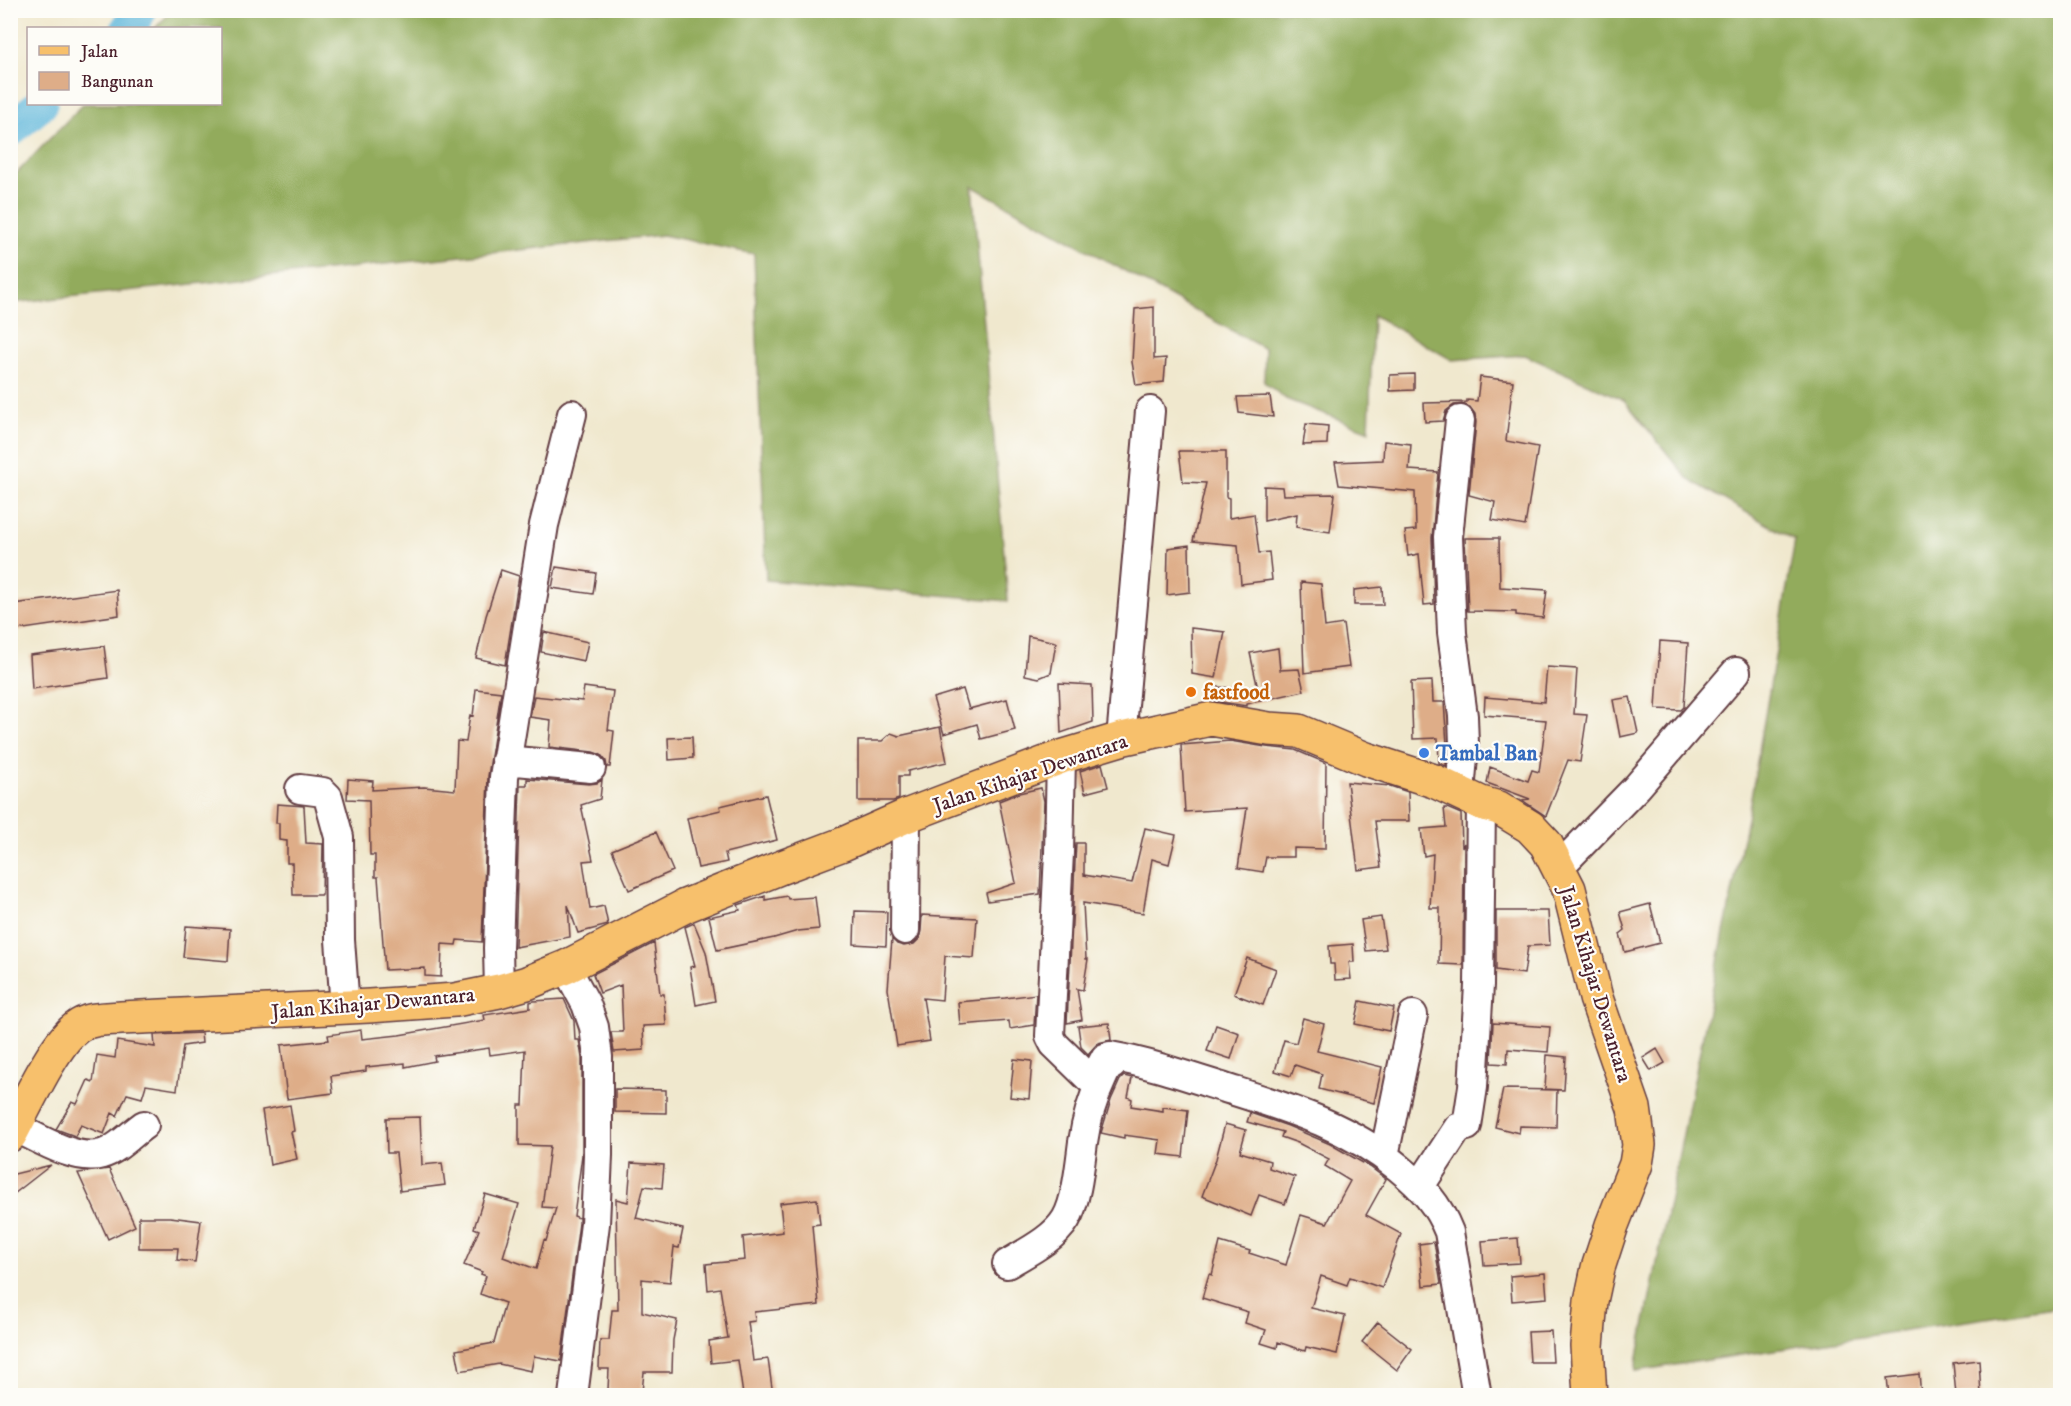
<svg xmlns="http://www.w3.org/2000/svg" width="2071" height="1406" font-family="'IM FELL DW Pica',serif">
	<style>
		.forest { fill: #92ab5c; stroke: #6e6544; stroke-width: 1.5 }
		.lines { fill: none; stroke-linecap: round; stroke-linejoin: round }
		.river { stroke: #5db6da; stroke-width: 34 }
		.building { fill: #dead88 }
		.minor-casing { stroke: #633d43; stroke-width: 32 }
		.major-casing { stroke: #633d43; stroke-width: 36 }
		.minor { stroke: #fff; stroke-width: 28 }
		.major { stroke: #f7c06c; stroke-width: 33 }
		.food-dot { fill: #e8710a; stroke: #fdfcf7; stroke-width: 2 }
		.shop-dot { fill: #3f7fe0; stroke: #fdfcf7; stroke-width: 2 }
		.labels { text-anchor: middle; stroke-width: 4.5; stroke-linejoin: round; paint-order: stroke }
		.food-label { font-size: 21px; font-weight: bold; fill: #c56008; stroke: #fdfcf7; text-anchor: start }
		.shop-label { font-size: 21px; font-weight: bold; fill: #366cbe; stroke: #fdfcf7; text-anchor: start }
		.street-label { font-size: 21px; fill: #4a1f2b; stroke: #fdfcf7 }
	</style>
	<rect width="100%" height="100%" fill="#fdfcf7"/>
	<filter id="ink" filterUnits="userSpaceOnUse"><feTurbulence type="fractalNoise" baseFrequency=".0167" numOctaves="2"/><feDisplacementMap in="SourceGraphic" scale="12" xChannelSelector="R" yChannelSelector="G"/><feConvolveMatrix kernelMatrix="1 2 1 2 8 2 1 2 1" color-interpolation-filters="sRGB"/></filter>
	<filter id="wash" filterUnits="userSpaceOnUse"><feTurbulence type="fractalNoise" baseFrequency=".008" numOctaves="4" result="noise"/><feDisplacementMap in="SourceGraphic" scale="24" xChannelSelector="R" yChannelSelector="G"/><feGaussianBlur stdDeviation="1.35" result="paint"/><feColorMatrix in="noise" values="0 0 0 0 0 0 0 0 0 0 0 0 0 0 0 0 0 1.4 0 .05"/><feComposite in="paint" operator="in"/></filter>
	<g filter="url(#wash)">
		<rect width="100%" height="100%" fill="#f0e8ce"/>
		<path class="forest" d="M172,11H2060V1307L1635,1371L1749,809L1795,540L1688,479L1624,400L1525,355L1452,360L1373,315L1369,431L1286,399L1264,382L1265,349L972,186L1008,601L766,580L754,254L663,235L11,303V179L83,104H220V28H155Z"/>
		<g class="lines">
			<path class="river" d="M128,28L134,23L140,10
				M10,130L41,104"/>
		</g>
		<g id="blocks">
			<path class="building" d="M1154,307V359L1166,358L1164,382L1136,385L1132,362L1135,309Z
				M1414,374V390L1390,391V375Z
				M1480,377L1513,381L1506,441L1538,447L1525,526L1492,520L1495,502L1469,495L1476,422L1475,414L1470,407L1462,404L1454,405L1446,411L1443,421L1425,422L1424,403L1467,402V400L1477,401Z
				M1270,396L1273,417L1239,413L1237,397Z
				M1306,424L1328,426L1327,444L1303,445Z
				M1384,441L1411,444L1409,470L1438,472L1432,538L1434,604L1424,605L1419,554L1408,556L1405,531L1416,530L1415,492L1339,485L1335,462L1383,460Z
				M1179,451H1226V497L1229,498V518L1254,514L1259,553L1269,552L1272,580L1241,584L1238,545L1193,541L1206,483L1183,482Z
				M1264,486L1282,487L1283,495L1335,494L1330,532L1296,527L1297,514L1264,521Z
				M1465,538H1499L1500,587L1547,590L1543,618L1516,615V612L1468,611Z
				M1189,545L1190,592L1167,595L1168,548Z
				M556,567L596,573L593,594L552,588Z
				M501,570L519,576L505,665L476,658L486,616Z
				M1301,582L1321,584L1325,627L1343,624L1349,667L1304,673Z
				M1382,587L1383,605H1354V590Z
				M117,590L119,615L17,630L14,604Z
				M1191,628L1225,632L1216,678L1192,674Z
				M544,632L588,642L584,661L541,652Z
				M1028,636L1056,642L1051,673L1039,678L1025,675Z
				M1660,641L1688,643L1684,707L1681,710L1656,709Z
				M104,646L108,678L32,689L30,655Z
				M1278,648L1280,670L1299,669L1304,691L1247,704V706L1214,701L1215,687L1258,689L1250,653Z
				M1547,667L1577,669L1574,714L1587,715L1580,762L1568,760L1546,816L1522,800L1530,799L1487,783L1490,767L1528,781L1532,770L1539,772L1546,720L1484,715L1485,697L1544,702Z
				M1432,681L1433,702H1444L1447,744L1446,766L1439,763L1438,738L1413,739L1411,682Z
				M1059,683L1092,685L1093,722L1061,733Z
				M584,687L613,691L608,730L614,731L610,767H607L606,761L601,755L593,752L549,747L551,720L530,717L534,696L582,701Z
				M476,689L501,692L488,776L482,942L457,940L456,945L442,944L441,977L425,976V968L385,970L378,877H375V855H370L369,800L347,799L348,779L373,781L372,790L424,787L455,790L457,741L466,742L470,715L473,716Z
				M963,689L969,709L1007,699L1015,730L981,739L977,724L944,734L933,698Z
				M1630,697L1638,733L1620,737L1613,700Z
				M940,727L947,762L908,771V776H899V799L893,801H858V741H882L891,733L899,736Z
				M692,737L693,758L669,760L668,738Z
				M1230,741L1266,747L1295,750L1326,763L1325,849L1294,848V857H1266L1263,872L1238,868L1247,808L1185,812L1181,745Z
				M1102,764L1108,787L1085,793L1080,771Z
				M527,779L589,784L597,783L602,780L600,799L581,805L593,860L583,861L590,909L604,906L608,925L578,933L568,905L570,937L515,947L520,785H527Z
				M1347,782L1390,786L1408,792L1409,821H1375L1381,867L1358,870Z
				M1041,788L1044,801L1040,894L988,901L986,893L1016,883L999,801L1019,793Z
				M766,795L777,840L725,853L727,862L698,868L687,818L721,810L720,806Z
				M277,804L304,806L306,843L323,844L322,895H293L292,863H287V841L279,840V823H276Z
				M1444,808H1447L1461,814L1462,848L1464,843L1463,965L1439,964L1440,908H1430L1433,854L1424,856L1421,829L1446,827Z
				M1145,828L1176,835L1169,864L1152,859L1143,913L1083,903L1086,959H1088L1083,990L1077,989L1082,1020L1067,1023L1076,843H1084V875L1132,883Z
				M656,832L673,871L629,890L612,850Z
				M765,896V900L787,896L788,899L815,897L819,929L798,931L774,938L717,950L709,917L740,910L738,905Z
				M1650,904L1660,943L1625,952L1620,934L1625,930L1620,912Z
				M855,911L887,912L886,946L854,944Z
				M1496,911H1548L1550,945L1528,946L1524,974L1496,970Z
				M922,915L977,918L974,958L945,956L942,1000L923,998L930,1041L897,1046L888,989L892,939L897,944L904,946L914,944L919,939L921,931Z
				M1381,917L1386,949L1366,951L1361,920Z
				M694,923L706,952L715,1001L696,1005L690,967L695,966L685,927Z
				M186,926L230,929L228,961L183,957Z
				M654,943L660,994H664L666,1025L643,1026L644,1050L614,1052L611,1032H623L621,985L600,993L593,974Z
				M1353,944L1354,962H1349L1351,979L1335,980L1334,964H1330L1329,946Z
				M1247,958L1276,969L1263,1005L1234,994Z
				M1036,994L1034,1025L1010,1029L1009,1021L960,1025L958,1002L1005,998Z
				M564,999L574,1021L575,1040H579L582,1058V1155L574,1216L579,1218V1223L561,1361L534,1356L531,1371L499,1364L460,1371L456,1350L494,1343L505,1303L480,1294L486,1276L481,1274L482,1272L464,1265L479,1230L474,1228L485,1194L519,1204L503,1257L536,1269L544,1240L546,1241L556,1208L542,1207L550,1146L519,1145V1105H523L525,1050L490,1055L489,1048L434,1056L435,1061L405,1067V1063L366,1067V1071L331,1076L333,1093L287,1099L281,1045L329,1040L328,1035L361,1030L362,1039L399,1035L485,1020L484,1015L530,1008V1002L534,1001Z
				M1360,1001L1394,1008L1389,1031L1355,1024Z
				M1303,1018L1324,1024L1317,1051L1382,1067L1374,1103L1319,1089L1322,1074L1295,1065L1291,1076L1275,1071L1284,1040L1296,1043Z
				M1109,1023L1111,1040L1098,1043L1088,1054L1081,1047L1078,1026Z
				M1493,1023L1550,1027L1548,1052L1508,1049L1507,1064L1491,1063Z
				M1216,1025L1239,1033L1231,1059L1207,1051Z
				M201,1033L202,1043L183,1046L177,1090L146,1085L142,1098L127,1094L117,1116L112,1113L104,1134L81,1125L75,1136L56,1129L72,1102L77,1104L88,1080L93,1082L97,1055L115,1058L117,1041L155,1047L154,1035Z
				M1657,1049L1665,1063L1651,1071L1643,1058Z
				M1547,1055L1566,1057L1564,1090L1545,1089Z
				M1014,1059L1032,1061L1029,1099L1010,1097Z
				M1124,1076L1132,1078L1128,1097L1132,1099L1131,1106L1163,1111V1107L1188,1110L1183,1157L1158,1154L1160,1140L1124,1135V1138L1101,1133L1111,1100L1120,1080Z
				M615,1089L666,1090V1113L615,1112Z
				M1503,1089L1557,1090L1556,1127L1520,1126L1519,1133L1495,1127Z
				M290,1105L294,1131L291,1132L297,1159L270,1165L262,1110Z
				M1250,1113L1288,1126L1330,1144L1370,1167L1386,1179L1366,1215L1401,1234L1382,1288L1350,1277L1347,1285L1321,1276L1311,1308L1345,1316L1337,1354L1306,1347L1305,1351L1278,1342L1277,1348L1261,1343L1266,1330L1245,1323L1248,1312L1202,1298L1209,1274L1212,1275L1220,1242L1250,1251L1249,1253L1286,1265L1301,1215L1327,1223L1350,1181L1325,1166L1329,1159L1298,1143L1281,1137L1283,1132L1247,1122Z
				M420,1117L422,1165L442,1163L445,1185L400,1191L396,1153H387L386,1118Z
				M1225,1124L1246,1130L1240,1152L1270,1161L1269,1168L1295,1177L1285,1204L1259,1195L1251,1216L1202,1196L1216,1159Z
				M631,1163L664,1165L662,1188L644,1186L636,1218L683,1229L679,1248L674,1247L670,1282L642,1279V1312L677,1320L673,1340L672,1372H644L642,1392L608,1390L609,1369H599L600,1340H609L612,1310H618L616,1199L628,1202Z
				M51,1165L10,1197V1175Z
				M109,1169L135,1226L108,1239L78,1173Z
				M817,1199L820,1224L812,1225L819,1305L754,1312L755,1321L748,1322L753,1361L768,1359L773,1395H743L738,1360L711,1363L709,1341L728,1338L720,1288L708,1290L706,1264L745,1260L743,1237L783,1232L780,1203Z
				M139,1217H170L201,1221L195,1262L177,1260L178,1248H139Z
				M1518,1238L1520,1263L1484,1265L1482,1241Z
				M1434,1242L1441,1284L1423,1286L1419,1244Z
				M1545,1273L1547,1298L1512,1301L1510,1276Z
				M1378,1322L1412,1349L1397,1370L1362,1342Z
				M1551,1331L1553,1362H1530L1528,1332Z
				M1979,1360L1981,1395H1956L1953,1363Z
				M1919,1374L1921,1395H1889L1887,1378Z"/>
		</g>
	</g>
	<g filter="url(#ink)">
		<use href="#blocks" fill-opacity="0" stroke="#633d43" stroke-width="1.5"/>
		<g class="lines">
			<g class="minor-casing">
				<path id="minor" d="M1460,420L1448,537L1452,633L1463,716L1464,744L1460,793
					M1121,739L1150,411
					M1061,757L1059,853L1050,1036L1054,1044L1089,1078L1095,1077L1105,1058L1110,1056C1149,1063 1187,1076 1225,1088C1288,1108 1347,1125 1399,1168C1422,1187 1438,1204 1449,1232L1477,1396
					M506,760L591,768
					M300,789L323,792L328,797L339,837L340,940L345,1008
					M1559,867L1637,787L1736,672
					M905,930L906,816
					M566,967L586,1004L594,1027L598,1057V1155L595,1224L573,1396
					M499,991L498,948L504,777L544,525L572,414
					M15,1127C38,1138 76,1162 102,1154C117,1150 131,1134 144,1125
					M1384,1156L1413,1015
					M1420,1186L1458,1128L1467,1126L1473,1087L1479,985L1481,803
					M1007,1264C1027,1252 1054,1239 1066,1219C1077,1200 1080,1164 1083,1142C1086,1121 1093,1098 1102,1079C1105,1073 1106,1068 1112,1065"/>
			</g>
			<g class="major-casing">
				<path id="major" d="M10,1135C25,1108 53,1045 76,1028C88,1018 106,1019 121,1018L369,1006L455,1000L499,991L527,983L566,967L685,906L782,867L843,844L906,816L1061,757L1121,739L1211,719L1269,729L1299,731L1366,759L1434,781L1481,803L1499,808L1530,827L1546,844L1569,889L1596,998L1634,1108L1639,1145L1636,1164L1612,1225L1598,1268L1591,1301L1587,1346L1590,1396"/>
			</g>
			<use href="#minor" class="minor"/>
			<use href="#major" class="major"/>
		</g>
	</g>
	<circle class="food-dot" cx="1191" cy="692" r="6"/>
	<circle class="shop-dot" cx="1424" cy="753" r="6"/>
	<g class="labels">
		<g class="food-label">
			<text x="1203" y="699">fastfood</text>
		</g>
		<g class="shop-label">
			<text x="1436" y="760">Tambal Ban</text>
		</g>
		<g class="street-label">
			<text transform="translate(1030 773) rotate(-19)" y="7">Jalan Kihajar Dewantara</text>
			<text transform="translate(1596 984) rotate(73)" y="7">Jalan Kihajar Dewantara</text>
			<text transform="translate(373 1003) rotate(-5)" y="7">Jalan Kihajar Dewantara</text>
		</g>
	</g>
	<rect width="2071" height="1406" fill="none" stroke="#fdfcf7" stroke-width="36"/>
	<rect x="27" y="27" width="195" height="78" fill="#fdfcf7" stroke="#b5a4a5" stroke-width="1.5"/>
	<rect x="39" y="46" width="30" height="9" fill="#f7c06c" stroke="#b5a4a5" stroke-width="1.5"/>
	<text x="81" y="57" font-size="18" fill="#4a1f2b">Jalan</text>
	<rect x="39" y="72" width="30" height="18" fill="#dead88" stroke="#b5a4a5" stroke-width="1.5"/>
	<text x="81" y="87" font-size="18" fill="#4a1f2b">Bangunan</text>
</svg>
